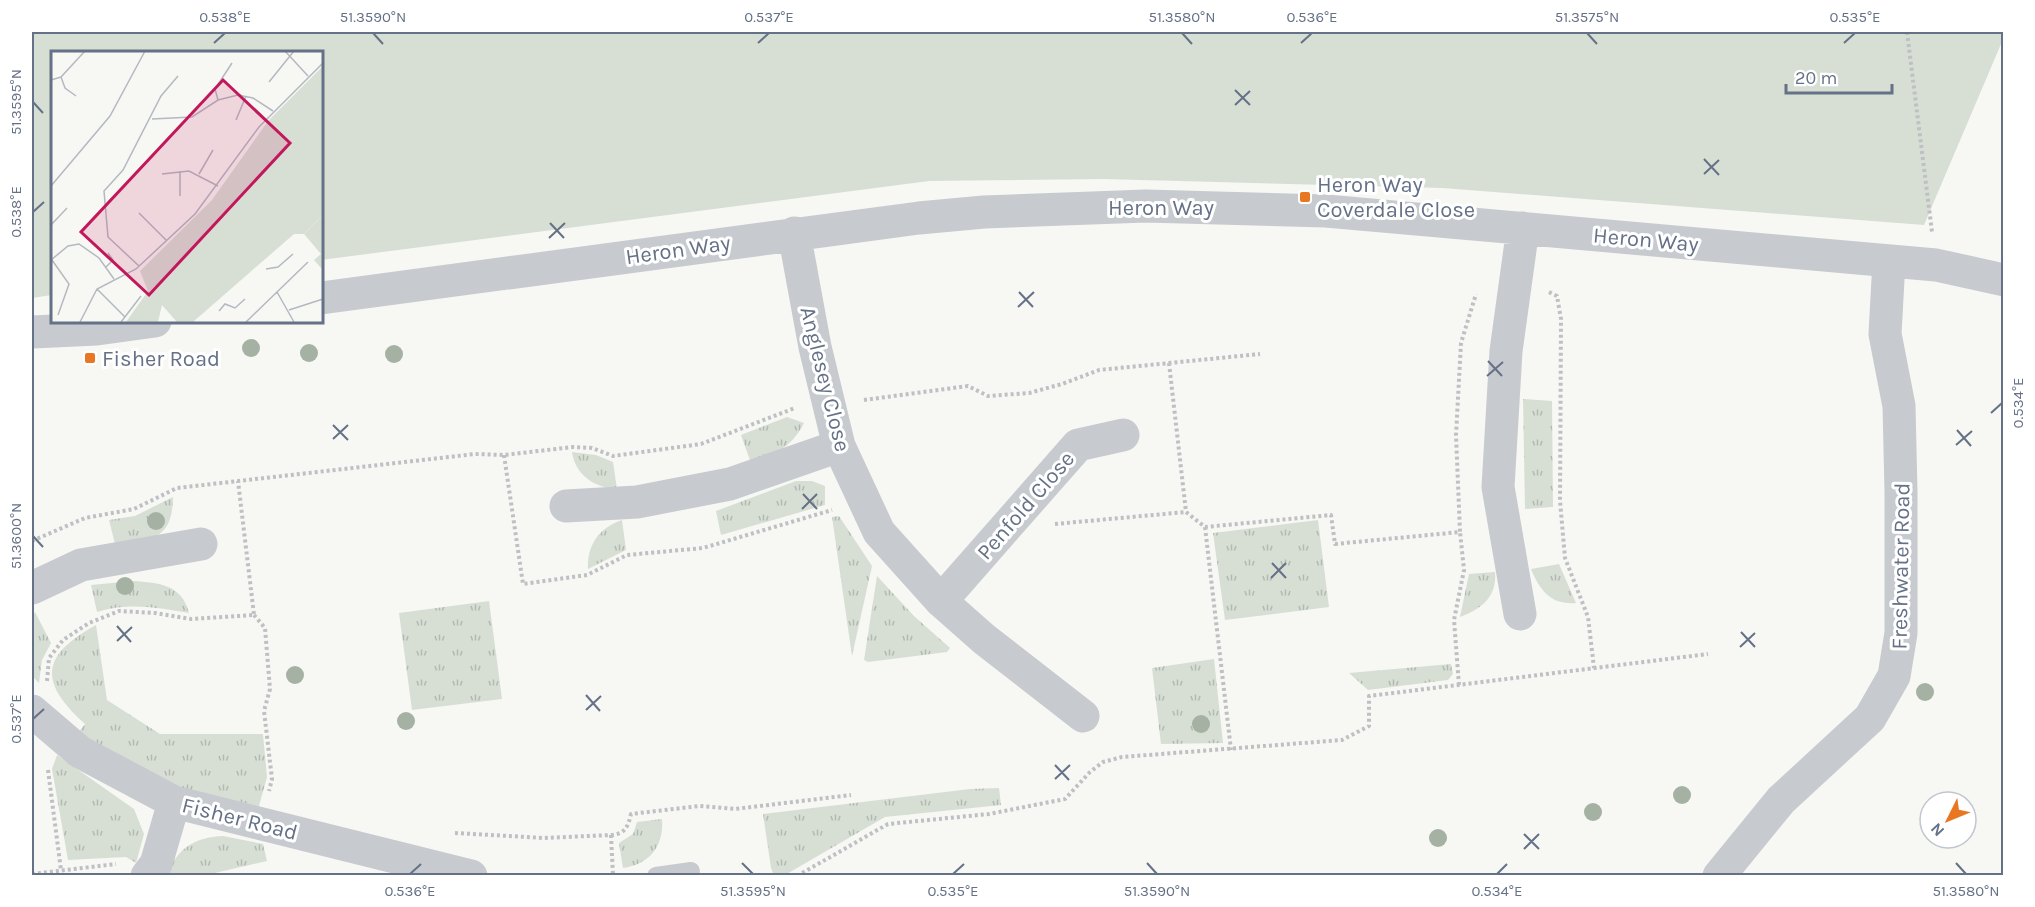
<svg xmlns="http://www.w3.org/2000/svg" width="2035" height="907" font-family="Karla,sans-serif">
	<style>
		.grass { fill: url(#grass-tufts) }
		.park { fill: #d7dfd5 }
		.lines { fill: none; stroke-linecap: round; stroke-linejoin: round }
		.path { stroke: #bec0c3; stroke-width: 4; stroke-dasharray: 3 3; stroke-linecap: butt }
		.service { stroke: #c7cace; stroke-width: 18 }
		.minor { stroke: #c7cace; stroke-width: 33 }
		.tree { fill: #a4b1a3 }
		.ticks { fill: none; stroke: #657186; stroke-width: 2 }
		.poi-dot { fill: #e97722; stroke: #fff; stroke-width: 2 }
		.labels { text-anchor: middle; stroke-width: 6; stroke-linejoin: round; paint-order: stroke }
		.poi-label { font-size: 22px; fill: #657186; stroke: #fff; text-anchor: start }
		.street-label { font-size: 22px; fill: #657186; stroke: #fff }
		.inset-road { fill: none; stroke: #b4b9c1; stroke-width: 1.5 }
		.view { fill: #c2185b; fill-opacity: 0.15; stroke: #c2185b; stroke-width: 3 }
		.inset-edge { fill: none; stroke: #657186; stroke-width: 3 }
		.neatline { fill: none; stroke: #657186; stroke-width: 2 }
		.ticks-label { font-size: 15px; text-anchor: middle; fill: #657186 }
	</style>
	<defs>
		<pattern id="grass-tufts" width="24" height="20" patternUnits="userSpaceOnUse" patternTransform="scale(1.5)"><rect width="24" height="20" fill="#d7dfd5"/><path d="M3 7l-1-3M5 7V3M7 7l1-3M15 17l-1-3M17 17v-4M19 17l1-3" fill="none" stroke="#b2b9b2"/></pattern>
	</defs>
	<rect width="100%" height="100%" fill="#f7f7f4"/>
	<path class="grass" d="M1523,399L1552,401L1553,507L1525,509Z
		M787,417L804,423C792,447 775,454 751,463L741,435Z
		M572,452L596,455L613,462L617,489C595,488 575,475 572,452Z
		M796,481H812L825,486V505L721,535L716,511Z
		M173,497C172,541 153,537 116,548L109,520L135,516Z
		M839,516L872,566L852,656L832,517Z
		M622,520L626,550L588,569C587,545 599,528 622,520Z
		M1318,520L1329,607L1225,620L1213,533Z
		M1559,564L1576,603C1551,605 1540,591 1531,569Z
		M1495,572C1497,597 1482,609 1460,617L1469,574Z
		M877,576L914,616L950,648L947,652L868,662L864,660Z
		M133,581C159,583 182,584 189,613C158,608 128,602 97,612L91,585Z
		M489,601L502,699L412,710L399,613Z
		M35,612L51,643L42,660L39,683L32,676V616Z
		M96,625L107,700L160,734H263L267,777L257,813L182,792L78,733L85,724C37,681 42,655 96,625Z
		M1214,659L1223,743L1161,744L1152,668Z
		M1451,664L1453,674L1448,680L1368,690L1349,673Z
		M57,755L134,809L144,834L136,863L126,857L68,860L52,769Z
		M999,788L1001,805L885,817L785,875H774L771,868L763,814L970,789Z
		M662,819C664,846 650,864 623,868L619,843L633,834L637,822Z
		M223,836L263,844L267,861L206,875L166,876C177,849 194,837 223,836Z"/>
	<path class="park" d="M32,32H2003L2004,37L1924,225L1442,188L1104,179L929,181L321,260V52H52V295L32,298Z"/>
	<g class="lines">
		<path class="path" d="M1907,32L1932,232
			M1549,292L1557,296L1561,319L1560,501L1565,558L1588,617L1594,668
			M1169,363L1186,512L1205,527L1331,515L1335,544L1460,532L1456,435L1461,343L1476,294
			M864,400L968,386L988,396L1029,393L1062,384L1099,370L1260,354
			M504,455L523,584L587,575L627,555L703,548L832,510
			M1055,524L1186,512
			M1205,527L1231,750
			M32,541L85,518L134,509L177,488L475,454L504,455L573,447L592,448L613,456L701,444L795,408
			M254,615L265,628L270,689L264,711L272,779L269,791
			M47,681L49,658L63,640L89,623L119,611L155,613L191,619L254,615L238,481
			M1459,685L1454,620L1464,570L1460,532
			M48,770L61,870
			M455,833L544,838L611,835C625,834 628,827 631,814L699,806L735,809L851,795
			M611,835L613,876
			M32,874L116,864
			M797,876L888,824L989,814L1065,799L1090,772L1103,762L1122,757L1342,740L1369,726V696L1708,654"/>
		<path class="service" d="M656,876L691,871"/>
		<path class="minor" d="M794,233L815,347L839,446L879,532L941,601L984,639L1083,716
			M321,298L919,218L984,212L1146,206L1326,211L1936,265L2004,280
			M32,332L97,329L155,321
			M566,506L637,502L730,484L839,446
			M32,588L81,565L201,544
			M941,601L1078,445L1123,435
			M1520,614L1498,487L1506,351L1523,228
			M32,711L80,752L174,802L471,876
			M147,876L156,864L174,802
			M1719,876L1781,800L1870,718L1894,676L1901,633V492L1899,406L1885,334L1889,261"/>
	</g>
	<g class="tree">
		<circle cx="251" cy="348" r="9"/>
		<circle cx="309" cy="353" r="9"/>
		<circle cx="394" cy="354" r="9"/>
		<circle cx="156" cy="521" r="9"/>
		<circle cx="125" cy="586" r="9"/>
		<circle cx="295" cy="675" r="9"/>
		<circle cx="1925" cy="692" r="9"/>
		<circle cx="406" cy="721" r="9"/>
		<circle cx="1201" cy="724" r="9"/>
		<circle cx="1682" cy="795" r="9"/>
		<circle cx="1593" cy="812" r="9"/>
		<circle cx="1438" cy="838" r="9"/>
	</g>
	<path class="ticks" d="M373,33L383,44M1182,33L1192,44M1587,33L1597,44M214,43L225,33M758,43L769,33M1301,43L1312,33M1844,43L1855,33M1235,90L1250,105M33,102L43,113M1235,105L1250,91M1704,159L1719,175M1704,174L1719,160M33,212L44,202M550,223L564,238M549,238L565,223M1019,292L1033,307M1018,307L1034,292M1488,361L1502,376M1487,376L1503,362M1991,413L2002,403M333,425L348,440M1957,430L1971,446M333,439L348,425M1956,445L1972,431M803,494L817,509M802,509L817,494M33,536L43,547M1272,563L1286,578M1271,578L1286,563M117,626L131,642M1741,632L1755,647M117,641L132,627M1740,647L1755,633M586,695L600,711M586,710L601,696M33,719L44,709M1055,765L1069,780M1055,779L1070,765M1524,834L1539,849M1524,849L1539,834M742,863L753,874M1147,863L1157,874M1956,863L1966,874M410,874L421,864M953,874L964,864M1497,874L1507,864"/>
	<g class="poi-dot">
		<rect x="1299" y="191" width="12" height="12" rx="3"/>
		<rect x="84" y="352" width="12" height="12" rx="3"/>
	</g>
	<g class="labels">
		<g class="poi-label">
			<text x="1317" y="192">Heron Way<tspan x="1317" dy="25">Coverdale Close</tspan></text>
			<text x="102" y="366">Fisher Road</text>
		</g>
		<g class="street-label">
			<text x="1161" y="215">Heron Way</text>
			<text transform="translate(1646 239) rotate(5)" y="8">Heron Way</text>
			<text transform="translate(678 249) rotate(-8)" y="8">Heron Way</text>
			<text transform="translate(826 379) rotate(76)" y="8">Anglesey Close</text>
			<text transform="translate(1025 505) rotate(-49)" y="8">Penfold Close</text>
			<text transform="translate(1900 566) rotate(-89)" y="8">Freshwater Road</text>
			<text transform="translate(240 818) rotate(14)" y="8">Fisher Road</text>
		</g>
	</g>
	<g transform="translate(51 51)">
		<rect width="272" height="272" fill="#f7f7f4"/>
		<path d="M271,165V218L263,209L270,203L253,183Z" fill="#d7dfd5"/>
		<path d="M271,16V165L253,183H243L142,271H126L111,254L107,271H75L97,240L89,220L161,149L217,70Z" fill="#d7dfd5"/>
		<path class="inset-road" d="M234,0L257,25M10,26L14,37L25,45M0,29L10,26L34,0M218,31L243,0M167,49L164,38L181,12M101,68L141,66L167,49L187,44L202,47L222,60M185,69L195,45M111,123L138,120L167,135M148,123L162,99M0,135L59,65L94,0M129,145V120M88,162L116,190M0,174L16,157M0,209L17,195L28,193L48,207L63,228M1,209L18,233L7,264M88,215L57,186L53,140L72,119L110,45L127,25M55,216L62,209L57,202M215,218L227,216L242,203M46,238L74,266M226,241L243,271M238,259L272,248M168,260L174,253L184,257L194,248M29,271L46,238L85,218L144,163L208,76L272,12M70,271L90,245M195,271L257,211"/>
		<path class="view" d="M172,29L239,92L98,244L30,181Z"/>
		<rect width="272" height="272" class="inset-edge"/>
	</g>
	<rect width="2035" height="907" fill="none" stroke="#ffffff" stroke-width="66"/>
	<g transform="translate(1948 820) rotate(227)"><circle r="28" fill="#ffffff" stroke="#c1c6cf" stroke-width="1.5"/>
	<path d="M0-4.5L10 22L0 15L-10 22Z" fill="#e97722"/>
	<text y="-9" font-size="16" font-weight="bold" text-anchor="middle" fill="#657186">N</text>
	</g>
	<path d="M1786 84v9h106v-9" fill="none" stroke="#657186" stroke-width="3"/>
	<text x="1795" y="84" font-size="18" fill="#657186" stroke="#ffffff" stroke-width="4.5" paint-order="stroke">20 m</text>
	<rect x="33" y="33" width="1969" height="841" class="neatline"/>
	<g class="ticks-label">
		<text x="225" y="22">0.538°E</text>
		<text x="373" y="22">51.3590°N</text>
		<text x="769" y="22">0.537°E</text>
		<text x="1182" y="22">51.3580°N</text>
		<text x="1312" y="22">0.536°E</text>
		<text x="1587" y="22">51.3575°N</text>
		<text x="1855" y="22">0.535°E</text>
		<text transform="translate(16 102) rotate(-90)" y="5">51.3595°N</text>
		<text transform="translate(16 212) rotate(-90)" y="5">0.538°E</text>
		<text transform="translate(2018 403) rotate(-90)" y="5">0.534°E</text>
		<text transform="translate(16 536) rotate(-90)" y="5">51.3600°N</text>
		<text transform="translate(16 719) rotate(-90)" y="5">0.537°E</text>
		<text x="410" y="896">0.536°E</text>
		<text x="753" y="896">51.3595°N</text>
		<text x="953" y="896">0.535°E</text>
		<text x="1157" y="896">51.3590°N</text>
		<text x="1497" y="896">0.534°E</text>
		<text x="1966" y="896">51.3580°N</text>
	</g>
</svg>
